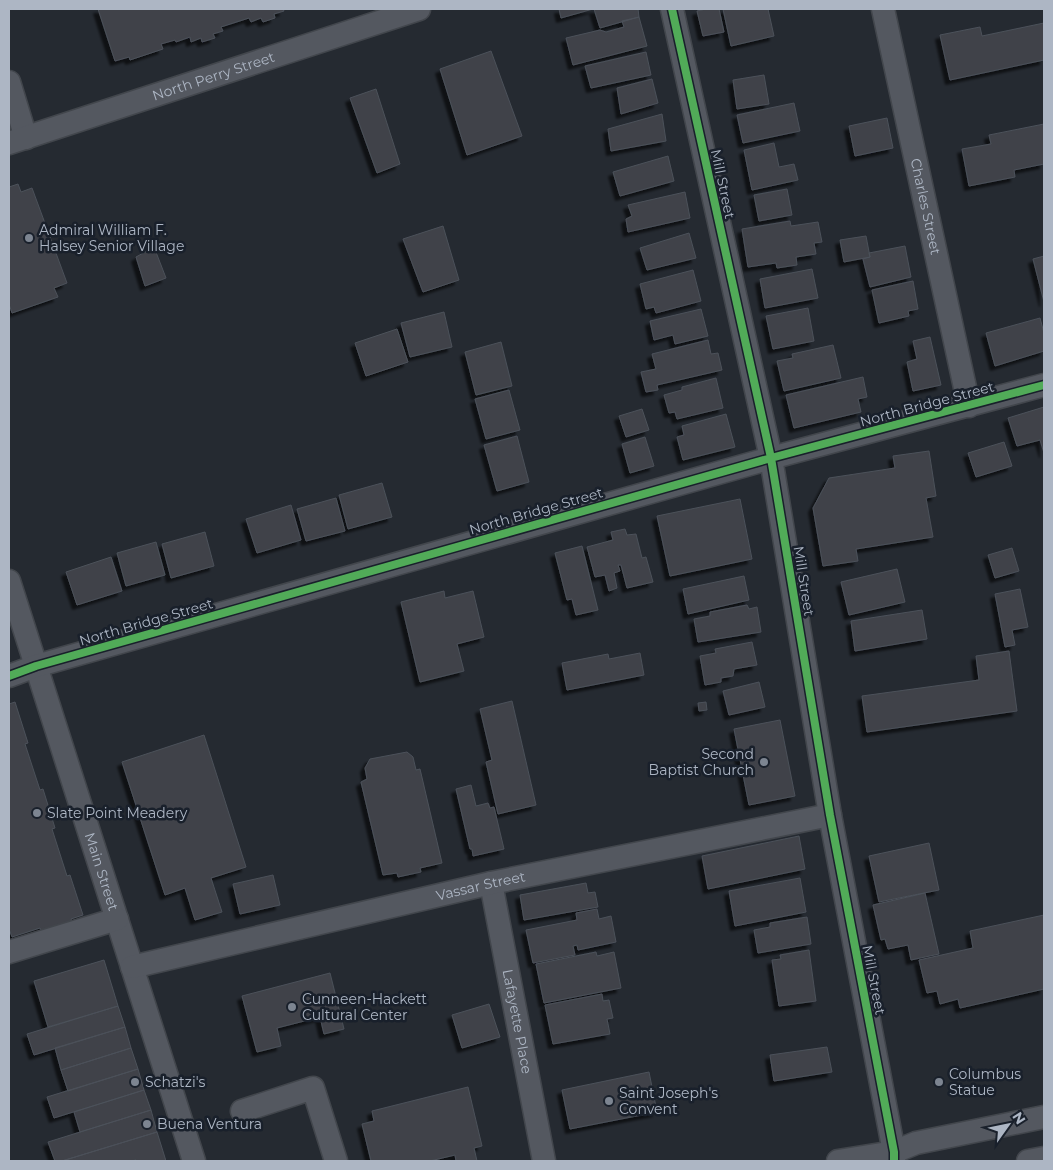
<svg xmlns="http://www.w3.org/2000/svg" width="1053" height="1170" font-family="Montserrat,sans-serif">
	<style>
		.building { fill: #3f4349; stroke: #4c515a; filter: url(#shadow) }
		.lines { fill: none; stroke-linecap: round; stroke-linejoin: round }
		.minor-casing { stroke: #42464c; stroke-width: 25 }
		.minor { stroke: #545860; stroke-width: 22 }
		.cycleway-casing { stroke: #19202b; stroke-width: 11 }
		.cycleway { stroke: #51ab58; stroke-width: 8 }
		.poi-dot { fill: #7d8591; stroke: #19202b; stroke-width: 2 }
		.labels { text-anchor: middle; stroke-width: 5; stroke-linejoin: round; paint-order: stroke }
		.street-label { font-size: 14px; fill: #adb6c4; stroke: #19202b }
		.poi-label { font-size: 14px; fill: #adb6c4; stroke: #19202b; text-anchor: start }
	</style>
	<defs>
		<filter id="shadow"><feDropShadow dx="-4.5" dy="4.5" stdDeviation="1" flood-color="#0009"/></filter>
	</defs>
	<rect width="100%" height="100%" fill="#252a31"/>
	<path class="building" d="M98,9H283L284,11L274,14L275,18L263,22L261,18L251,22L249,18L221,27L223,31L213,34L215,38L202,42L201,38L191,42L190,37L176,42L175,40L161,44L163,49L130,60L129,57L115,61Z
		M559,9H593L561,18Z
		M594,9H638L639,17L600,28Z
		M706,9H719L724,32L703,36L697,11Z
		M723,9H768L774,36L731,46Z
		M639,17L647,46L573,65L566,38L600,30L606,32L624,27L622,21Z
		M1044,23V60L950,80L940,35L980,27L982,36Z
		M491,51L522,136L467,155L440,69Z
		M646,52L651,75L591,88L585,66Z
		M764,75L769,104L737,109L733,80Z
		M652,79L658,103L621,114L617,88Z
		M376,89L400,164L377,173L350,98Z
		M794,103L800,131L743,143L737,115Z
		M662,114L666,141L611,151L608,129Z
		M887,118L893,148L855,156L849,126Z
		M1044,124V164L1014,170L1015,177L969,186L962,149L991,144L989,135Z
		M774,143L779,167L794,164L798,180L752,190L744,150Z
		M668,156L674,181L620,196L613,172Z
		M18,184L21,192L32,188L67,283L54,288L58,297L12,313L9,304V187Z
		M787,189L792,215L759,221L754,195Z
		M685,192L690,218L628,232L626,219L632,216L628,205Z
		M790,221L791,226L818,222L822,242L814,243L816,254L796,257L797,265L777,268L776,263L748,267L742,229Z
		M443,226L459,280L423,292L403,239Z
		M689,233L696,258L647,270L640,248Z
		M866,236L870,257L844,262L840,240Z
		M905,246L911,277L870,287L863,259L870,257L869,253Z
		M154,247L166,278L145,286L136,257Z
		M1044,256V302L1033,259Z
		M812,269L818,298L765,308L760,279Z
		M693,270L701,301L656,313L654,307L646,309L640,284Z
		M913,281L918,309L908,311L909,316L879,323L872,290Z
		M808,308L814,341L773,349L766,316Z
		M701,309L708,336L675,344L673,335L654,340L650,321Z
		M444,312L452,347L410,357L401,323Z
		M1040,318L1044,333V351L995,366L986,333Z
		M397,329L408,362L366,376L355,343Z
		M930,337L941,385L913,391L907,362L917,359L913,341Z
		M708,340L711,354L718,353L722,370L657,385L658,390L646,392L641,372L656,369L652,354Z
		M501,342L512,386L476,395L465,352Z
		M833,345L841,378L784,391L777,361L793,358L792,354Z
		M863,377L867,397L858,399L861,412L794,428L786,395Z
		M716,378L723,408L677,419L675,412L669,413L664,395L682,390V387Z
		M509,390L520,430L486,439L475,399Z
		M1044,407V453L1040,440L1017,446L1008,418Z
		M642,409L649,430L626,437L619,416Z
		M726,414L735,447L683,460L677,437L684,435L682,426Z
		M517,436L529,482L497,491L484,445Z
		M645,437L654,466L630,473L622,444Z
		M1004,442L1012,466L976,477L968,453Z
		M929,451L936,496L926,498L933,537L856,549L858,561L823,566L813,508L829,478L895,468L893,456Z
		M382,483L392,517L348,529L339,495Z
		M336,498L345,531L306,541L297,509Z
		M740,499L752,559L670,576L657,516Z
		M291,505L301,540L257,553L246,519Z
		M625,529L627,535L636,534L642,558L646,557L653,582L627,588L621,565H618L620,571L614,573L617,588L609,591L605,575L595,577L587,547L613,540L611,532Z
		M205,532L214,566L171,578L162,544Z
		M156,542L165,575L126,586L117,553Z
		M582,546L598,610L576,615L572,599L567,600L555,553Z
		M1012,548L1019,571L995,578L988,555Z
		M111,557L122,591L77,605L66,572Z
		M897,569L905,602L849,615L841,582Z
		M744,576L749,600L688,614L683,589Z
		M1020,589L1028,627L1012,630L1015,645L1005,647L995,594Z
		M444,591L445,598L473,591L484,637L457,644L464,671L420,682L401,602Z
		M747,605L749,609L757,607L761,632L698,642L694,619L710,616V612Z
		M922,610L927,639L855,651L851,621Z
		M752,642L757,665L734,669L733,676L721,678V682L705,685L700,656L716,653L715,649Z
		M1009,651L1017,711L867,732L862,696L979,680L976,656Z
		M640,653L644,675L567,690L562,663L608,654L609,659Z
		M759,682L765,707L729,715L723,691Z
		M512,701L536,805L498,814L486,762L492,760L480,709Z
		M15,702L28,743L25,744L40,790L43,789L55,828L52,829L67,876L70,875L83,915L71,919L74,927L43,937L40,928L12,937L9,929V704Z
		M706,702L707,710L699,711L698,703Z
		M780,720L795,796L749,805L734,729Z
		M204,735L246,867L211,878L222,912L195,920L185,888L165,895L122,762Z
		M407,752L413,757L416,770L420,769L442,863L420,868L421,872L398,877L397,873L383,875L361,782L367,779L365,768L370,759Z
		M471,785L476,806L488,803L490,808L494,807L504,849L473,856L472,849H470L456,789Z
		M799,836L805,869L708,889L702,856Z
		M929,843L939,890L879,902L869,856Z
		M273,875L280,905L240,914L233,884Z
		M800,878L806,912L735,926L729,891Z
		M586,883L588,893L595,892L598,907L524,920L520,895Z
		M925,893L939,954L911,960L908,945L888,949L885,939L881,940L873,905Z
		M597,909L599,919L611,916L616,942L578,950L577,945L573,946L575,955L533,963L526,930L577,920L576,913Z
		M1044,915V989L960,1008L958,999L940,1004L937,991L927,993L919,960L973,948L970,931Z
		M807,917L811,944L758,953L754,930L770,927V923Z
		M809,950L816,1001L779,1006L772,960L781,959L780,955Z
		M596,952L597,956L614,952L621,988L544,1003L536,964Z
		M104,960L118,1006L48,1027L34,981Z
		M330,973L344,1029L324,1034L320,1017L277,1028L281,1046L257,1052L242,996Z
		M602,994L603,1001L609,1000L613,1018L607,1019L610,1034L553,1044L545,1005Z
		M489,1004L500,1037L462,1048L452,1015Z
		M118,1006L125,1027L34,1055L27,1034Z
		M125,1027L131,1048L61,1070L55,1048Z
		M827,1047L832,1072L774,1081L770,1055Z
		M131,1048L138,1069L68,1091L61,1070Z
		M138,1069L144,1090L54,1118L47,1097Z
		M649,1072L657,1112L570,1129L562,1090Z
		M468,1087L482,1146L474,1148L477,1161H456L455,1155L430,1161H371L362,1124L374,1121L372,1111Z
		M144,1090L151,1110L80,1132L74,1112Z
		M151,1110L157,1132L62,1161H55L48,1142Z
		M157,1132L166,1161H137L136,1160L132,1161H62Z"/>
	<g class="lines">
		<g class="minor-casing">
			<g id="minor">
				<path d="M672,9L771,458L830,815L894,1152V1161"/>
				<path id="s1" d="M883,9L969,406"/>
				<path d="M9,82L26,138"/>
				<path id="s2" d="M9,143L419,9"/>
				<path id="s3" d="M9,581L194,1161"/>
				<path d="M9,676L36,666L771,458L1044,385"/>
				<path id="s4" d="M491,883L544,1161"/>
				<path d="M9,952L117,919"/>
				<path id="s5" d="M132,967L491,883L830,815"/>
				<path d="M242,1111L313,1088L336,1161"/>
				<path d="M838,1161L894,1152L916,1143L1044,1117"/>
				<path d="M1028,1161L1044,1158"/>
			</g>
		</g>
		<use href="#minor" class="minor"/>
		<g class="cycleway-casing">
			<path id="cycleway" d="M672,9L771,458L830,815L894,1152V1161
				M9,676L36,666L771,458L1044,385"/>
		</g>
		<use href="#cycleway" class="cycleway"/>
	</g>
	<g class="poi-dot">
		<circle cx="29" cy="238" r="5"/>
		<circle cx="764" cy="762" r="5"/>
		<circle cx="37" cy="813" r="5"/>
		<circle cx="292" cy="1007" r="5"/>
		<circle cx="135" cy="1082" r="5"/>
		<circle cx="939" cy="1082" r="5"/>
		<circle cx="609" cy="1101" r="5"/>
		<circle cx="147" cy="1124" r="5"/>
	</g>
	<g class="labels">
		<g class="street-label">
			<text dy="5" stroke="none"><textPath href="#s2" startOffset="215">North Perry Street</textPath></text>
			<text transform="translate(723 184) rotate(78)" y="5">Mill Street</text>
			<text dy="5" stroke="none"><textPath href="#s1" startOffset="202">Charles Street</textPath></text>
			<text transform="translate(927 404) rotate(-15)" y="5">North Bridge Street</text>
			<text transform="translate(536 511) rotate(-16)" y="5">North Bridge Street</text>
			<text transform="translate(804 581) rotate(81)" y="5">Mill Street</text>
			<text transform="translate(146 622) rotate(-16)" y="5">North Bridge Street</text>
			<text dy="5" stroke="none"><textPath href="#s3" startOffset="305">Main Street</textPath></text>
			<text dy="5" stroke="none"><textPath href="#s5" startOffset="358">Vassar Street</textPath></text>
			<text transform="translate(874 980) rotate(79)" y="5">Mill Street</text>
			<text dy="5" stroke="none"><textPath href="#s4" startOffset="141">Lafayette Place</textPath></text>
		</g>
		<g class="poi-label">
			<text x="39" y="235">Admiral William F.<tspan x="39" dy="16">Halsey Senior Village</tspan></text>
			<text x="754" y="759" text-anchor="end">Second<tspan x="754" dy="16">Baptist Church</tspan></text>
			<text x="47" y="818">Slate Point Meadery</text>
			<text x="302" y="1004">Cunneen-Hackett<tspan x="302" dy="16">Cultural Center</tspan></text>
			<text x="949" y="1079">Columbus<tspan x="949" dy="16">Statue</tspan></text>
			<text x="145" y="1087">Schatzi's</text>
			<text x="619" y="1098">Saint Joseph's<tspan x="619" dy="16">Convent</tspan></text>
			<text x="157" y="1129">Buena Ventura</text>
		</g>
	</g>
	<rect width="1053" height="1170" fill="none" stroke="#adb6c4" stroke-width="20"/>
	<g transform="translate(1008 1125) rotate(57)" stroke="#19202b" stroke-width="4" paint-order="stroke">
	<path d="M0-4L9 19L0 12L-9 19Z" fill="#adb6c4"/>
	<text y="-8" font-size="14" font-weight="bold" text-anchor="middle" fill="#adb6c4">N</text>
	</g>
</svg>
